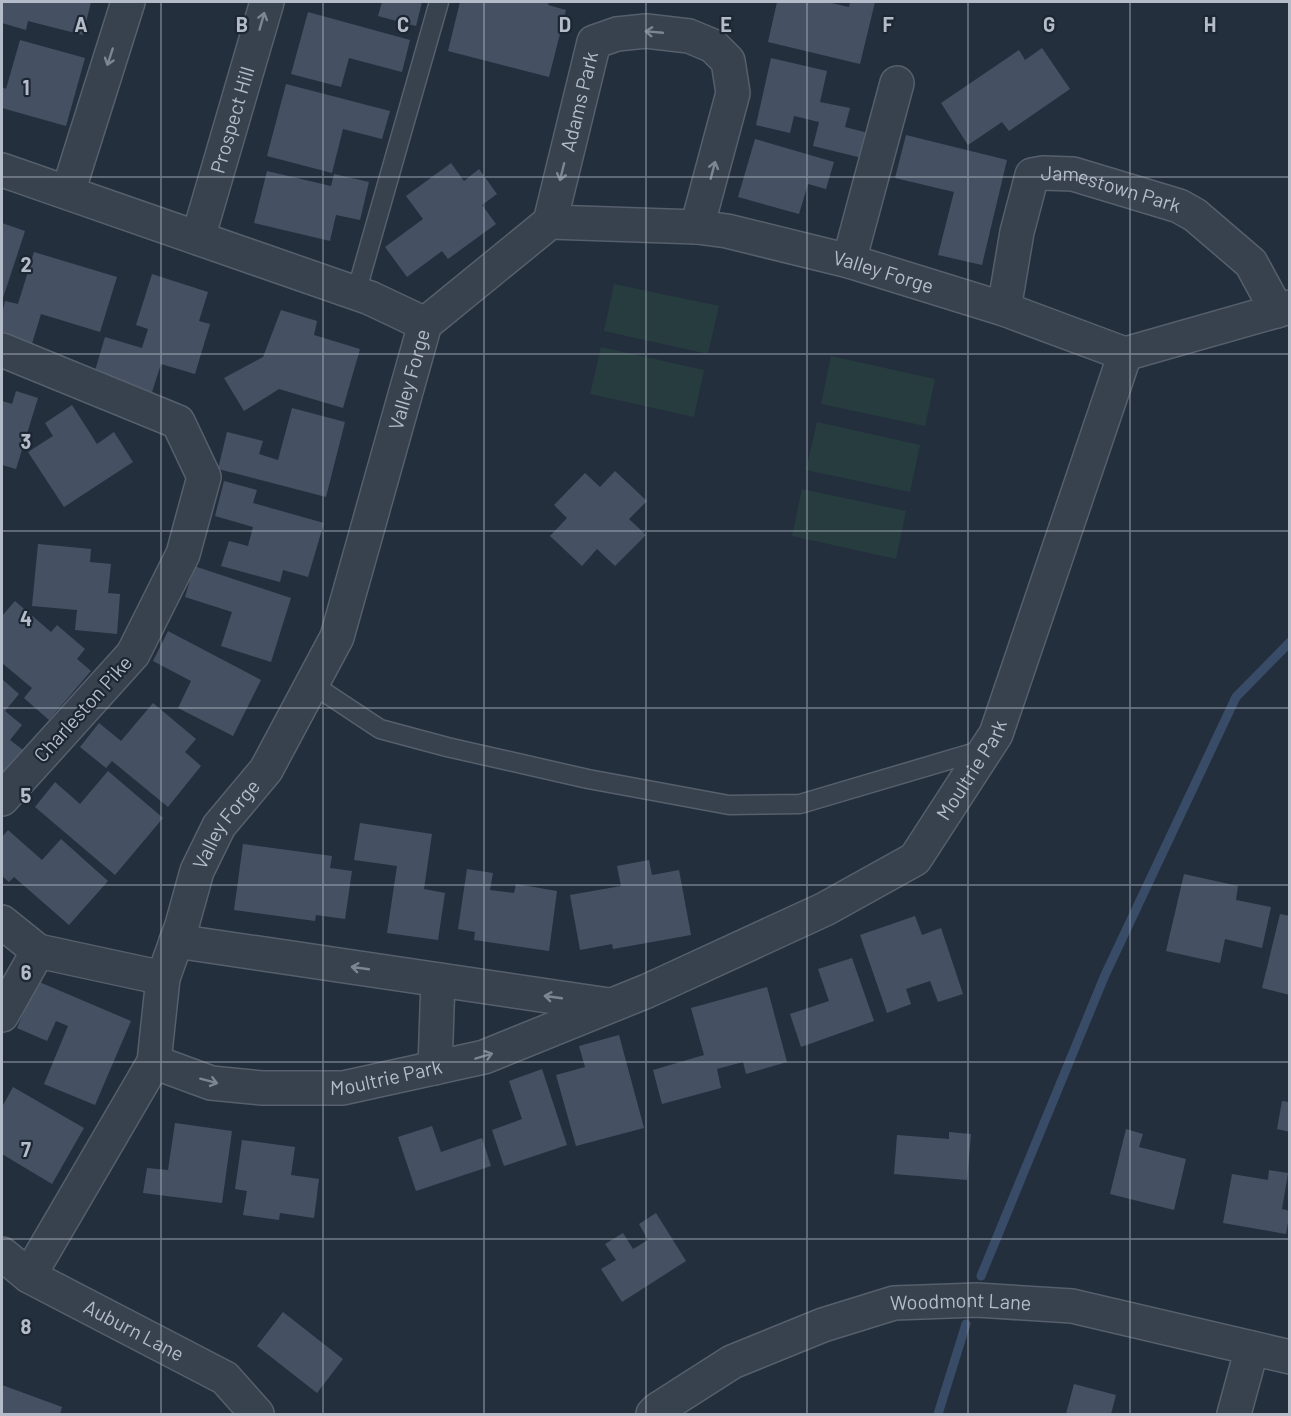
<svg xmlns="http://www.w3.org/2000/svg" width="1291" height="1416" font-family="Barlow,sans-serif">
	<style>
		.green { fill: #263c3f }
		.lines { fill: none; stroke-linecap: round; stroke-linejoin: round }
		.stream { stroke: #394c67; stroke-width: 9 }
		.building { fill: #455162 }
		.service-casing { stroke: #565f6c; stroke-width: 21 }
		.minor-casing { stroke: #565f6c; stroke-width: 36 }
		.service { stroke: #38414e; stroke-width: 18 }
		.minor { stroke: #38414e; stroke-width: 33 }
		.oneway { stroke: #7c8592 }
		.grid { fill: none; stroke: #b4bcc9; stroke-width: 1.5; stroke-opacity: 0.55 }
		.labels { text-anchor: middle; stroke-width: 4.5; stroke-linejoin: round; paint-order: stroke }
		.street-label { font-size: 20px; fill: #b4bcc9; stroke: #1d2633 }
		.grid-label { font-size: 20px; text-anchor: middle; font-weight: bold; fill: #b4bcc9; stroke: #1d2633; stroke-width: 4.5; stroke-linejoin: round; paint-order: stroke }
	</style>
	<rect width="100%" height="100%" fill="#242f3e"/>
	<path class="green" d="M614,284L719,306L708,354L604,331Z
		M601,347L704,370L694,417L590,394Z
		M831,356L935,379L925,426L821,404Z
		M817,422L920,445L910,492L806,470Z
		M802,489L906,511L896,559L792,536Z"/>
	<g class="lines">
		<path class="stream" d="M981,1276L1105,975L1236,697L1290,642
			M938,1414L966,1324"/>
	</g>
	<path class="building" d="M2,2H91L83,35L28,21L26,30L2,23Z
		M382,2H422L416,26L378,16Z
		M460,2H549L548,5L566,10L549,77L448,51Z
		M777,2H827L849,7L850,2H875L860,64L768,42Z
		M308,12L410,40L402,72L349,58L341,87L291,74Z
		M20,40L85,58L66,126L2,108V87L6,89Z
		M1042,48L1070,89L1009,131L1002,122L968,145L941,103L1019,50L1025,60Z
		M771,58L827,71L820,102L850,108L845,127L868,133L862,158L813,146L819,122L794,116L790,133L756,125Z
		M286,84L390,111L382,139L343,129L332,173L267,156Z
		M906,135L1007,160L982,265L938,255L954,192L895,178Z
		M755,139L834,162L826,189L808,184L799,214L738,197Z
		M451,163L464,181L479,169L497,194L482,205L496,224L448,259L442,251L407,277L385,247L423,219L406,196Z
		M267,171L331,186L334,174L369,182L360,220L336,215L330,241L254,223Z
		M2,223L25,231L2,301Z
		M34,252L117,277L100,332L41,314L31,347L2,338V313L5,301L18,304Z
		M152,274L208,292L199,321L210,324L195,374L161,364L152,392L94,374L105,337L142,348L148,329L136,325Z
		M281,310L317,321L314,335L360,349L343,408L279,389L244,411L224,378L263,357Z
		M16,391L38,398L16,469L2,465V401L12,404Z
		M72,405L97,444L114,432L133,462L64,507L28,452L53,436L45,423Z
		M292,408L345,422L326,497L218,469L227,432L263,441L259,454L278,460Z
		M615,471L647,501L629,519L646,535L615,566L597,549L582,566L550,536L567,518L554,505L585,473L600,487Z
		M224,481L257,490L253,503L324,523L308,577L283,570L280,582L221,566L229,541L248,546L253,527L215,516Z
		M38,544L91,549L90,562L111,564L108,593L120,594L117,634L75,630L77,610L32,606Z
		M194,566L291,598L271,662L221,646L232,612L185,597Z
		M15,601L51,632L57,625L85,649L77,659L91,671L49,720L24,698L32,688L2,663V616Z
		M168,631L261,680L233,736L178,708L191,681L153,661Z
		M2,679L19,694L5,711L22,725L10,740L23,750L2,775Z
		M153,703L196,739L185,752L201,766L168,807L112,761L106,768L80,747L99,723L121,741Z
		M108,771L163,818L115,875L35,807L55,782L80,804Z
		M360,823L432,834L424,889L445,893L438,940L387,933L397,866L354,860Z
		M8,830L42,860L61,839L108,881L69,925L14,877L9,882L2,876V837Z
		M243,844L332,856L330,868L352,871L345,919L316,915L315,921L234,910Z
		M649,860L652,875L679,870L691,935L613,949L612,944L580,950L570,895L621,886L617,866Z
		M467,869L493,873L490,890L514,893L516,884L557,891L549,951L474,940L475,932L458,929Z
		M1184,874L1238,886L1236,900L1271,907L1262,948L1225,939L1220,963L1166,951Z
		M1280,914L1290,916V995L1262,988Z
		M915,916L922,935L941,928L963,994L938,1002L930,981L906,989L911,1004L887,1013L860,935Z
		M852,958L874,1021L801,1047L790,1014L829,1001L818,969Z
		M37,981L131,1021L95,1105L44,1084L68,1026L56,1021L47,1041L17,1028Z
		M767,987L787,1062L746,1074L743,1062L717,1069L721,1088L662,1104L653,1070L704,1055L691,1008Z
		M619,1035L644,1128L576,1146L556,1075L585,1067L579,1046Z
		M542,1069L567,1145L504,1166L492,1130L522,1119L509,1081Z
		M13,1087L84,1128L52,1184L2,1154V1107Z
		M1282,1101L1290,1102V1132L1277,1129Z
		M175,1123L232,1131L222,1203L143,1193L147,1168L168,1170Z
		M432,1126L441,1152L482,1138L491,1166L416,1191L398,1137Z
		M1126,1129L1143,1134L1139,1147L1186,1159L1174,1210L1110,1194Z
		M949,1132L971,1134L967,1180L894,1174L897,1135L949,1139Z
		M242,1140L295,1147L291,1175L319,1179L314,1218L280,1213L279,1220L243,1215L247,1191L235,1189Z
		M1269,1170L1288,1173L1282,1209L1290,1211L1286,1234L1223,1223L1232,1174L1268,1180Z
		M656,1213L686,1261L622,1302L601,1269L616,1260L605,1244L623,1233L633,1249L648,1240L639,1224Z
		M283,1312L343,1359L317,1393L257,1346Z
		M1074,1384L1116,1395L1111,1414H1066Z
		M2,1385L62,1407L60,1414H2Z"/>
	<g class="lines">
		<g class="service-casing">
			<path id="service" d="M356,293L439,2
				M312,684L380,729L447,747L588,779L729,805L800,804L986,749"/>
		</g>
		<g class="minor-casing">
			<g id="minor">
				<path d="M2,170L370,298L425,324"/>
				<path d="M68,192L128,2"/>
				<path id="s1" d="M550,222L594,42L617,34L646,31L689,36L713,46L728,61L733,93L697,227"/>
				<path id="s2" d="M198,238L267,2"/>
				<path d="M849,261L897,83"/>
				<path id="s3" d="M1004,309L1017,232L1032,175L1043,173L1073,174L1179,206L1195,215L1251,263L1277,311"/>
				<path d="M2,350L178,422L204,477L183,554L133,654L2,799"/>
				<path d="M2,922L38,951L163,978"/>
				<path d="M176,941L609,1005"/>
				<path d="M2,1015L38,951"/>
				<path id="s4" d="M154,1062L211,1083L262,1088H343L484,1057L647,991L825,909L915,859L996,734L1125,354"/>
				<path d="M435,1068L438,980"/>
				<path id="s5" d="M2,1254L29,1276L225,1378L257,1414"/>
				<path id="s6" d="M29,1276L154,1062L163,978L182,925L197,871L219,826L266,770L337,637L425,324L550,222L697,227L727,231L849,261L1004,309L1125,354L1290,307"/>
				<path id="s7" d="M653,1414L657,1410L732,1362L823,1325L894,1303L977,1300L1072,1306L1290,1357"/>
				<path d="M1234,1414L1252,1348"/>
			</g>
		</g>
		<use href="#service" class="service"/>
		<use href="#minor" class="minor"/>
	</g>
	<defs><path id="oneway-shaft" d="M-6 0H5M1.5-3L5.5 0L1.5 3" fill="none" stroke-width="1.6" stroke-linecap="round" stroke-linejoin="round" transform="scale(1.5)"/></defs>
	<g class="oneway">
		<use href="#oneway-shaft" transform="translate(262 21) rotate(-74)"/>
		<use href="#oneway-shaft" transform="translate(654 32) rotate(-175)"/>
		<use href="#oneway-shaft" transform="translate(110 57) rotate(108)"/>
		<use href="#oneway-shaft" transform="translate(713 170) rotate(-75)"/>
		<use href="#oneway-shaft" transform="translate(562 172) rotate(104)"/>
		<use href="#oneway-shaft" transform="translate(360 968) rotate(-172)"/>
		<use href="#oneway-shaft" transform="translate(553 997) rotate(-172)"/>
		<use href="#oneway-shaft" transform="translate(484 1056) rotate(-17)"/>
		<use href="#oneway-shaft" transform="translate(209 1081) rotate(15)"/>
	</g>
	<path class="grid" d="M161,2V1414M323,2V1414M484,2V1414M646,2V1414M807,2V1414M968,2V1414M1130,2V1414M2,177H1290M2,354H1290M2,531H1290M2,708H1290M2,885H1290M2,1062H1290M2,1239H1290"/>
	<g class="labels">
		<g class="street-label">
			<text dy="7" stroke="none"><textPath href="#s1" startOffset="124">Adams Park</textPath></text>
			<text dy="7" stroke="none"><textPath href="#s2" startOffset="123">Prospect Hill</textPath></text>
			<text dy="7" stroke="none"><textPath href="#s3" startOffset="218">Jamestown Park</textPath></text>
			<text dy="7" stroke="none"><textPath href="#s6" startOffset="1544">Valley Forge</textPath></text>
			<text dy="7" stroke="none"><textPath href="#s6" startOffset="986">Valley Forge</textPath></text>
			<text transform="translate(83 709) rotate(-48)" y="7">Charleston Pike</text>
			<text dy="7" stroke="none"><textPath href="#s4" startOffset="918">Moultrie Park</textPath></text>
			<text dy="7" stroke="none"><textPath href="#s6" startOffset="500">Valley Forge</textPath></text>
			<text dy="7" stroke="none"><textPath href="#s4" startOffset="237">Moultrie Park</textPath></text>
			<text dy="7" stroke="none"><textPath href="#s7" startOffset="334">Woodmont Lane</textPath></text>
			<text dy="7" stroke="none"><textPath href="#s5" startOffset="153">Auburn Lane</textPath></text>
		</g>
	</g>
	<g class="grid-label">
		<text x="81" y="32">A</text>
		<text x="242" y="32">B</text>
		<text x="403" y="32">C</text>
		<text x="565" y="32">D</text>
		<text x="726" y="32">E</text>
		<text x="888" y="32">F</text>
		<text x="1049" y="32">G</text>
		<text x="1210" y="32">H</text>
		<text x="26" y="95">1</text>
		<text x="26" y="272">2</text>
		<text x="26" y="449">3</text>
		<text x="26" y="626">4</text>
		<text x="26" y="803">5</text>
		<text x="26" y="980">6</text>
		<text x="26" y="1157">7</text>
		<text x="26" y="1334">8</text>
	</g>
	<rect width="1291" height="1416" fill="none" stroke="#b4bcc9" stroke-width="6"/>
</svg>
